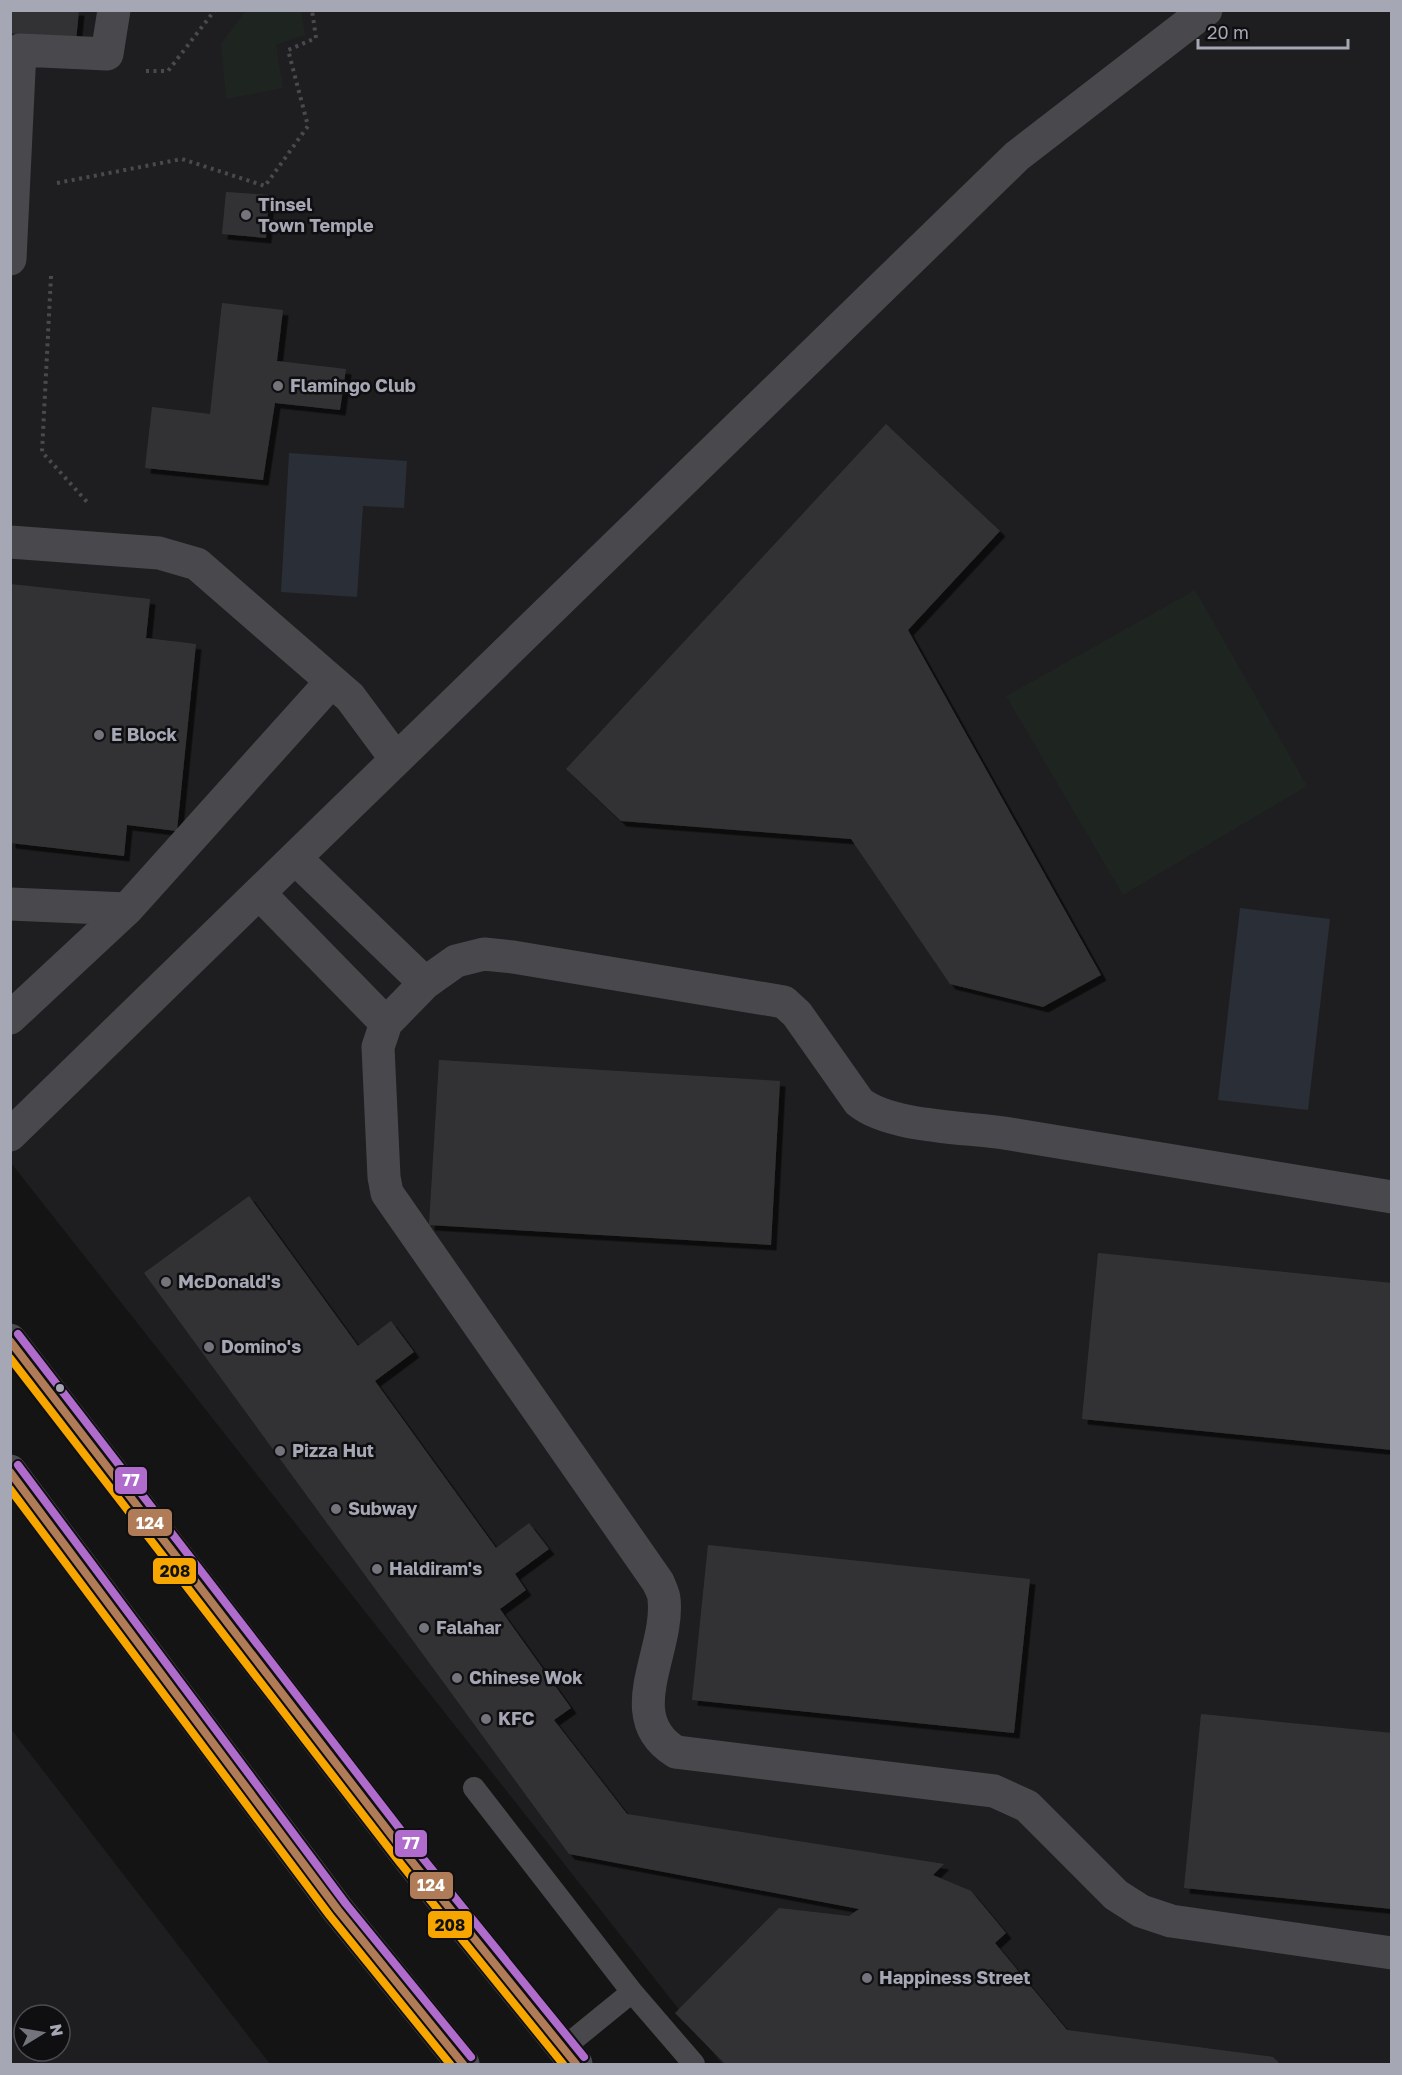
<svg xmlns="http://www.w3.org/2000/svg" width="1402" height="2075" font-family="'Golos Text',sans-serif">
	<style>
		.built { fill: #1e1e20; fill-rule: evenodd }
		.green { fill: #1e2420 }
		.water { fill: #2a2e37 }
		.building { fill: #333335; filter: url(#shadow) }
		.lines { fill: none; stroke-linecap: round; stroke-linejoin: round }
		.path { stroke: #4a4a4e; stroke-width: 4; stroke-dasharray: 3 4.5; stroke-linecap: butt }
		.service { stroke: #49494d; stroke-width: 22 }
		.minor { stroke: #49494d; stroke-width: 33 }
		.primary { stroke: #4b4b4f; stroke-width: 33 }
		.bus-1-casing { stroke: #0f0e10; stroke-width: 12 }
		.bus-2-casing { stroke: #0f0e10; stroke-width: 12 }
		.bus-3-casing { stroke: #0f0e10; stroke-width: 12 }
		.bus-1 { stroke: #b07c57; stroke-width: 8 }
		.bus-2 { stroke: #f7a600; stroke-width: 8 }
		.bus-3 { stroke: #b06ccc; stroke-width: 8 }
		.poi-dot { fill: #73747c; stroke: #0f0e10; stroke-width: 2 }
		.bus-dot { fill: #a6a7b4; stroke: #0f0e10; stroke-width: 2 }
		.labels { text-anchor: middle; stroke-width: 5; stroke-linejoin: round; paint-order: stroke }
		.poi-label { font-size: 18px; font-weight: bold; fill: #a6a7b4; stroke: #0f0e10; text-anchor: start }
		.line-badge { stroke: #0f0e10; stroke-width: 2 }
		.badge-label { font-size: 16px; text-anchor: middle; font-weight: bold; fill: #fff }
		.pale-badge-label { font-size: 16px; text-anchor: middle; font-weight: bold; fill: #111 }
	</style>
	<defs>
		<filter id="shadow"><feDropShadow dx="5.5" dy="5.5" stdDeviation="0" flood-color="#0009"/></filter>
	</defs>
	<rect width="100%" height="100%" fill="#141414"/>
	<path class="built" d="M11,11H1391V2064H722L11,1163Z
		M10,1729H11L270,2064H11ZM24,2015H60V2051H24Z"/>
	<path class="green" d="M246,10L301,11L305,35L276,45L283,88L226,99L221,44Z
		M1195,590L1307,786L1123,895L1006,696Z"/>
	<path class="water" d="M289,453L407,461L404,508L363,506L357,597L281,592Z
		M1240,908L1330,919L1308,1110L1218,1100Z"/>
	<path class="building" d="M10,10H79L76,41L10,33Z
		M226,192L269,195L266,238L222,234Z
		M222,303L283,310L277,361L346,369L340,410L275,403L263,480L145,468L152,407L210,414Z
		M886,424L1000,531L908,630L1101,975L1043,1007L950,984L851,839L621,821L566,769Z
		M10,584L150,599L146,638L196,644L177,831L127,825L124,856L10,843Z
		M439,1060L780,1081L771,1245L429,1225Z
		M249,1196L358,1346L391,1321L414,1352L375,1381L496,1548L529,1523L549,1549L515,1574L526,1590L500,1609L571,1708L554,1720L627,1814L944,1864L933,1875L971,1891L1006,1933L995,1943L1067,2030L1273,2057L1280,2064H725L675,2013L779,1908L849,1916L859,1909L569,1854L144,1273Z
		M1098,1253L1392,1283V1450L1082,1419Z
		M708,1545L1030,1579L1014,1733L692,1700Z
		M1201,1714L1392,1733V1909L1184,1888Z"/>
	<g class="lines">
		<path class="path" d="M146,71H168L215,10
			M57,183L182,159L265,186L308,126L288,50L316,38L312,10
			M51,276L42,452L88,503"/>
		<path class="service" d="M474,1788L632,1992
			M562,2049L632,1992L694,2064"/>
		<path class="minor" d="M10,259L20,50L107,54L114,10
			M10,542L159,553L197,564L350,697L396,759
			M295,858L425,983
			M259,893L386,1023
			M10,904L127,909L331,682
			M10,1018L127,909
			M10,1135L1017,156L1206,10
			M1392,1197C1262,1176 1133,1154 1004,1133C962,1127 890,1127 859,1102L797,1014L784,1002L513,957L484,954L456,961L425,983L386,1023L378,1047L384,1177L387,1193L658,1582C660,1587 664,1594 664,1599C670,1651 618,1717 676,1752L994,1791L1027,1806L1116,1895L1141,1911L1171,1921L1392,1953"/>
		<path class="primary" d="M10,1340L409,1858L576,2064
			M10,1471L338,1910L463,2064"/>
		<g class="bus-1-casing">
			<path id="bus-1" d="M10,1341L409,1858L576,2064
				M10,1472L338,1910L463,2064"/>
		</g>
		<g class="bus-2-casing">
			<path id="bus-2" d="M10,1358L401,1864L563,2064
				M10,1489L330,1916L450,2064"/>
		</g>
		<g class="bus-3-casing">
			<path id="bus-3" d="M18,1334L417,1851L584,2057
				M18,1465L346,1904L471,2057"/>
		</g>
		<use href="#bus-1" class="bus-1"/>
		<use href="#bus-2" class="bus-2"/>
		<use href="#bus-3" class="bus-3"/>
	</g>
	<g class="poi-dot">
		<circle cx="246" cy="215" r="6"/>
		<circle cx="278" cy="386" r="6"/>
		<circle cx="99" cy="735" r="6"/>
		<circle cx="166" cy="1282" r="6"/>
		<circle cx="209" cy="1347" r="6"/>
		<circle cx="280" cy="1451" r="6"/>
		<circle cx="336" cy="1509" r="6"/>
		<circle cx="377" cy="1569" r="6"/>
		<circle cx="424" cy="1628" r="6"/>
		<circle cx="457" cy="1678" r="6"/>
		<circle cx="486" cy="1719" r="6"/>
		<circle cx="867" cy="1978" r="6"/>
	</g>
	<circle class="bus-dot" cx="60" cy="1388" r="5"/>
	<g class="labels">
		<g class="poi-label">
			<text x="258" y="211">Tinsel<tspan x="258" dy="21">Town Temple</tspan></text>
			<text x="290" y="392">Flamingo Club</text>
			<text x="111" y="741">E Block</text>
			<text x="178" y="1288">McDonald's</text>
			<text x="221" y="1353">Domino's</text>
			<text x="292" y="1457">Pizza Hut</text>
			<text x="348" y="1515">Subway</text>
			<text x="389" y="1575">Haldiram's</text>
			<text x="436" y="1634">Falahar</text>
			<text x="469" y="1684">Chinese Wok</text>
			<text x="498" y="1725">KFC</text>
			<text x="879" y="1984">Happiness Street</text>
		</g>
	</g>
	<g class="line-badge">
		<rect x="114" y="1466" width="34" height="29" rx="6" fill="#b06ccc"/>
		<rect x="127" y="1508" width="46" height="29" rx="6" fill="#b07c57"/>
		<rect x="152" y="1557" width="45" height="28" rx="6" fill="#f7a600"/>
		<rect x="394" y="1829" width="34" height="29" rx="6" fill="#b06ccc"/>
		<rect x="409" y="1871" width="45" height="29" rx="6" fill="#b07c57"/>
		<rect x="427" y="1910" width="46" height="29" rx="6" fill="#f7a600"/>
	</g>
	<g class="badge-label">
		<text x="131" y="1486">77</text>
		<text x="150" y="1529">124</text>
		<text x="411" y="1849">77</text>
		<text x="431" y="1891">124</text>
	</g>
	<g class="pale-badge-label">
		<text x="175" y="1577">208</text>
		<text x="450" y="1931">208</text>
	</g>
	<rect width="1402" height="2075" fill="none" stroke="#a6a7b4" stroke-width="24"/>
	<g transform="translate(42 2033) rotate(79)"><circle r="28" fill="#0f0e10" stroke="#4b4b52" stroke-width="1.5"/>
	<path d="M0-4.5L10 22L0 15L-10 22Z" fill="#73747c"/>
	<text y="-9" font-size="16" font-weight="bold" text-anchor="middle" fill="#a6a7b4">N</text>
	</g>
	<path d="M1198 39v9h150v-9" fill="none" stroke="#a6a7b4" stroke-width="3"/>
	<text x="1207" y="39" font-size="18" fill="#a6a7b4" stroke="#0f0e10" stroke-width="4.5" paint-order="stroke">20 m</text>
</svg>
